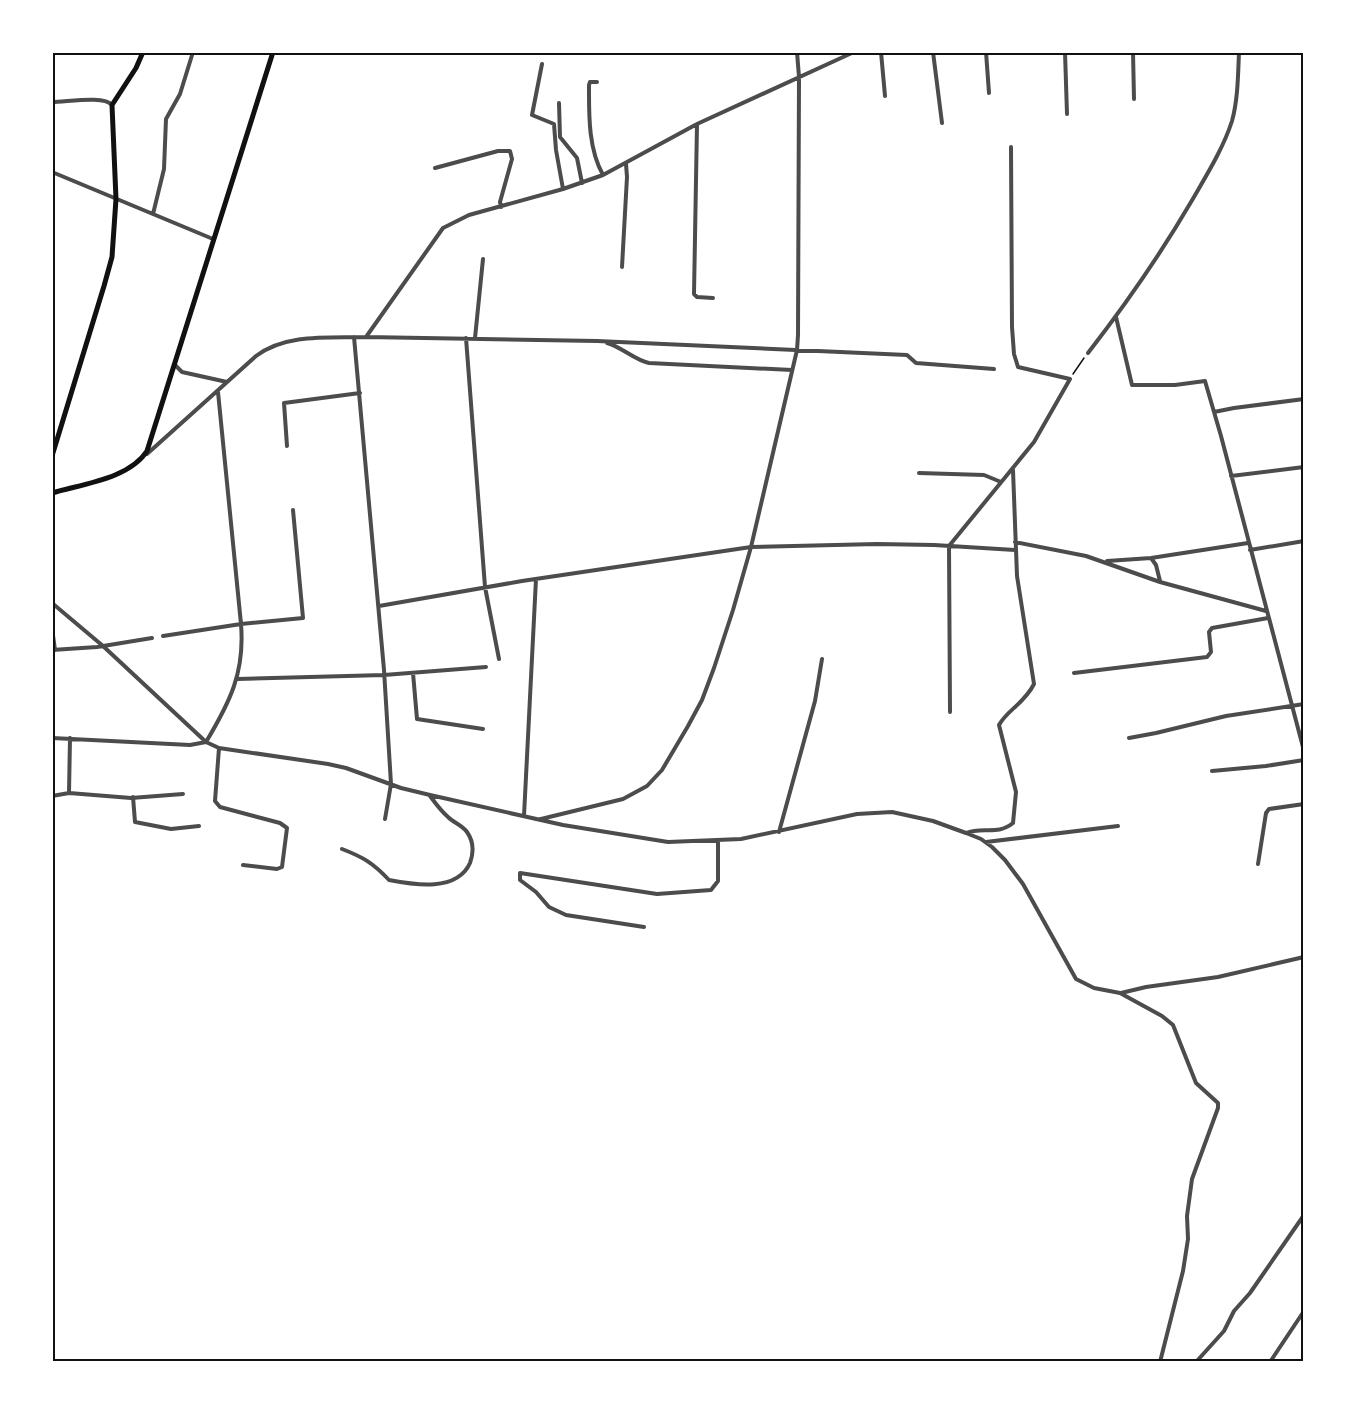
<svg xmlns="http://www.w3.org/2000/svg" width="1356" height="1414" font-family="'PT Sans Narrow',sans-serif">
	<style>
		.lines { fill: none; stroke-linecap: round; stroke-linejoin: round }
		.path { stroke: #111; stroke-width: 1.5 }
		.minor { stroke: #4c4c4c; stroke-width: 4 }
		.secondary { stroke: #111; stroke-width: 5 }
		.neatline { fill: none; stroke: #111; stroke-width: 2 }
	</style>
	<rect width="100%" height="100%" fill="#fff"/>
	<g class="lines">
		<path class="path" d="M1073,374L1084,358"/>
		<path class="minor" d="M881,52L885,96
			M933,52L942,123
			M986,52L989,93
			M1065,52L1067,114
			M1133,52L1134,99
			M542,64L532,115L554,124L556,150L563,189
			M597,82H590L589,85C589,114 588,148 603,175
			M52,102C67,102 104,95 112,105
			M559,103L560,137L577,158L582,183
			M697,124L694,294L697,297L713,298
			M435,168L498,151H510L512,159L500,202L501,207
			M52,172L213,239
			M153,214L164,169L166,119L180,94L193,52
			M622,267L627,177L626,164
			M1116,317L1132,385H1175L1205,381L1221,436L1304,751
			M354,337L384,670L391,784L385,819
			M366,337L597,341L907,355L916,363L994,369
			M466,338L485,587L499,659
			M475,338L483,259
			M607,343C622,347 634,360 649,363L792,370
			M1088,353C1126,304 1160,255 1191,202C1206,176 1223,149 1232,121C1238,99 1238,75 1239,52
			M175,365L182,372L227,382
			M1214,412L1234,408L1304,399
			M287,446L284,403L360,393
			M147,454L256,356C286,333 330,338 366,337L443,228L469,215L563,189L603,175L697,124L854,52
			M919,473L984,475L1001,482
			M1231,476L1304,467
			M1015,542L1086,556L1160,582L1266,611
			M1250,550L1304,541
			M1151,558L1156,565L1160,581
			M1107,561L1151,558L1248,543
			M52,603L103,646L206,742L219,748L328,764L346,768L401,788L430,795L563,825L668,842L741,839L857,814L892,812L933,821L966,833L981,839L992,847L1005,860L1023,884L1076,979L1094,988L1120,993L1162,1016L1173,1025L1196,1083L1218,1103V1108L1192,1179L1187,1216L1188,1239L1183,1271L1160,1362
			M379,606L522,581L751,547L877,544L934,545L1015,550
			M52,628L55,650
			M163,636L241,624L303,618L293,510
			M52,650L97,647L152,638
			M413,673L417,719L483,729
			M1074,673L1207,657L1211,652L1209,632L1212,628L1268,618
			M237,679L384,675L486,667
			M950,712L949,546L1034,442L1070,379L1018,367L1014,354L1012,327L1011,147
			M52,738L190,745L206,742
			M1129,738L1156,733L1226,716L1304,704
			M206,742C230,702 245,672 241,624L218,392
			M219,748L215,801L220,807L280,823L287,828L282,867L277,869L243,865
			M1212,771L1266,766L1304,760
			M69,793L70,738
			M52,796L69,793L131,798L183,794
			M133,797L135,822L171,829L199,826
			M524,816L536,579
			M541,819L623,799L647,786L662,770L688,726L702,700L714,668L733,610L751,547L797,350L798,335L799,77L797,52
			M779,832L815,701L822,659
			M966,833C983,826 997,836 1013,823L1016,792L999,725C1007,710 1024,704 1034,684L1017,576L1013,470
			M986,842L1118,826
			M342,849C363,857 373,863 389,880C415,885 457,892 470,863C474,852 474,842 467,832C462,825 454,823 448,817C441,811 436,804 430,796
			M1258,864L1266,813L1269,809L1304,804
			M644,927L566,915L549,907L536,892L520,880V873L657,894L711,890L718,881V840
			M1121,993L1146,987L1218,977L1304,957
			M1196,1362L1224,1331L1234,1311L1250,1293L1304,1215
			M1270,1362L1304,1311"/>
		<path class="secondary" d="M52,456L104,286L112,257L116,199L112,105L136,68L143,52
			M52,493C82,484 129,479 147,451L273,52"/>
	</g>
	<rect width="1356" height="1414" fill="none" stroke="#ffffff" stroke-width="108"/>
	<rect x="54" y="54" width="1248" height="1306" class="neatline"/>
</svg>
